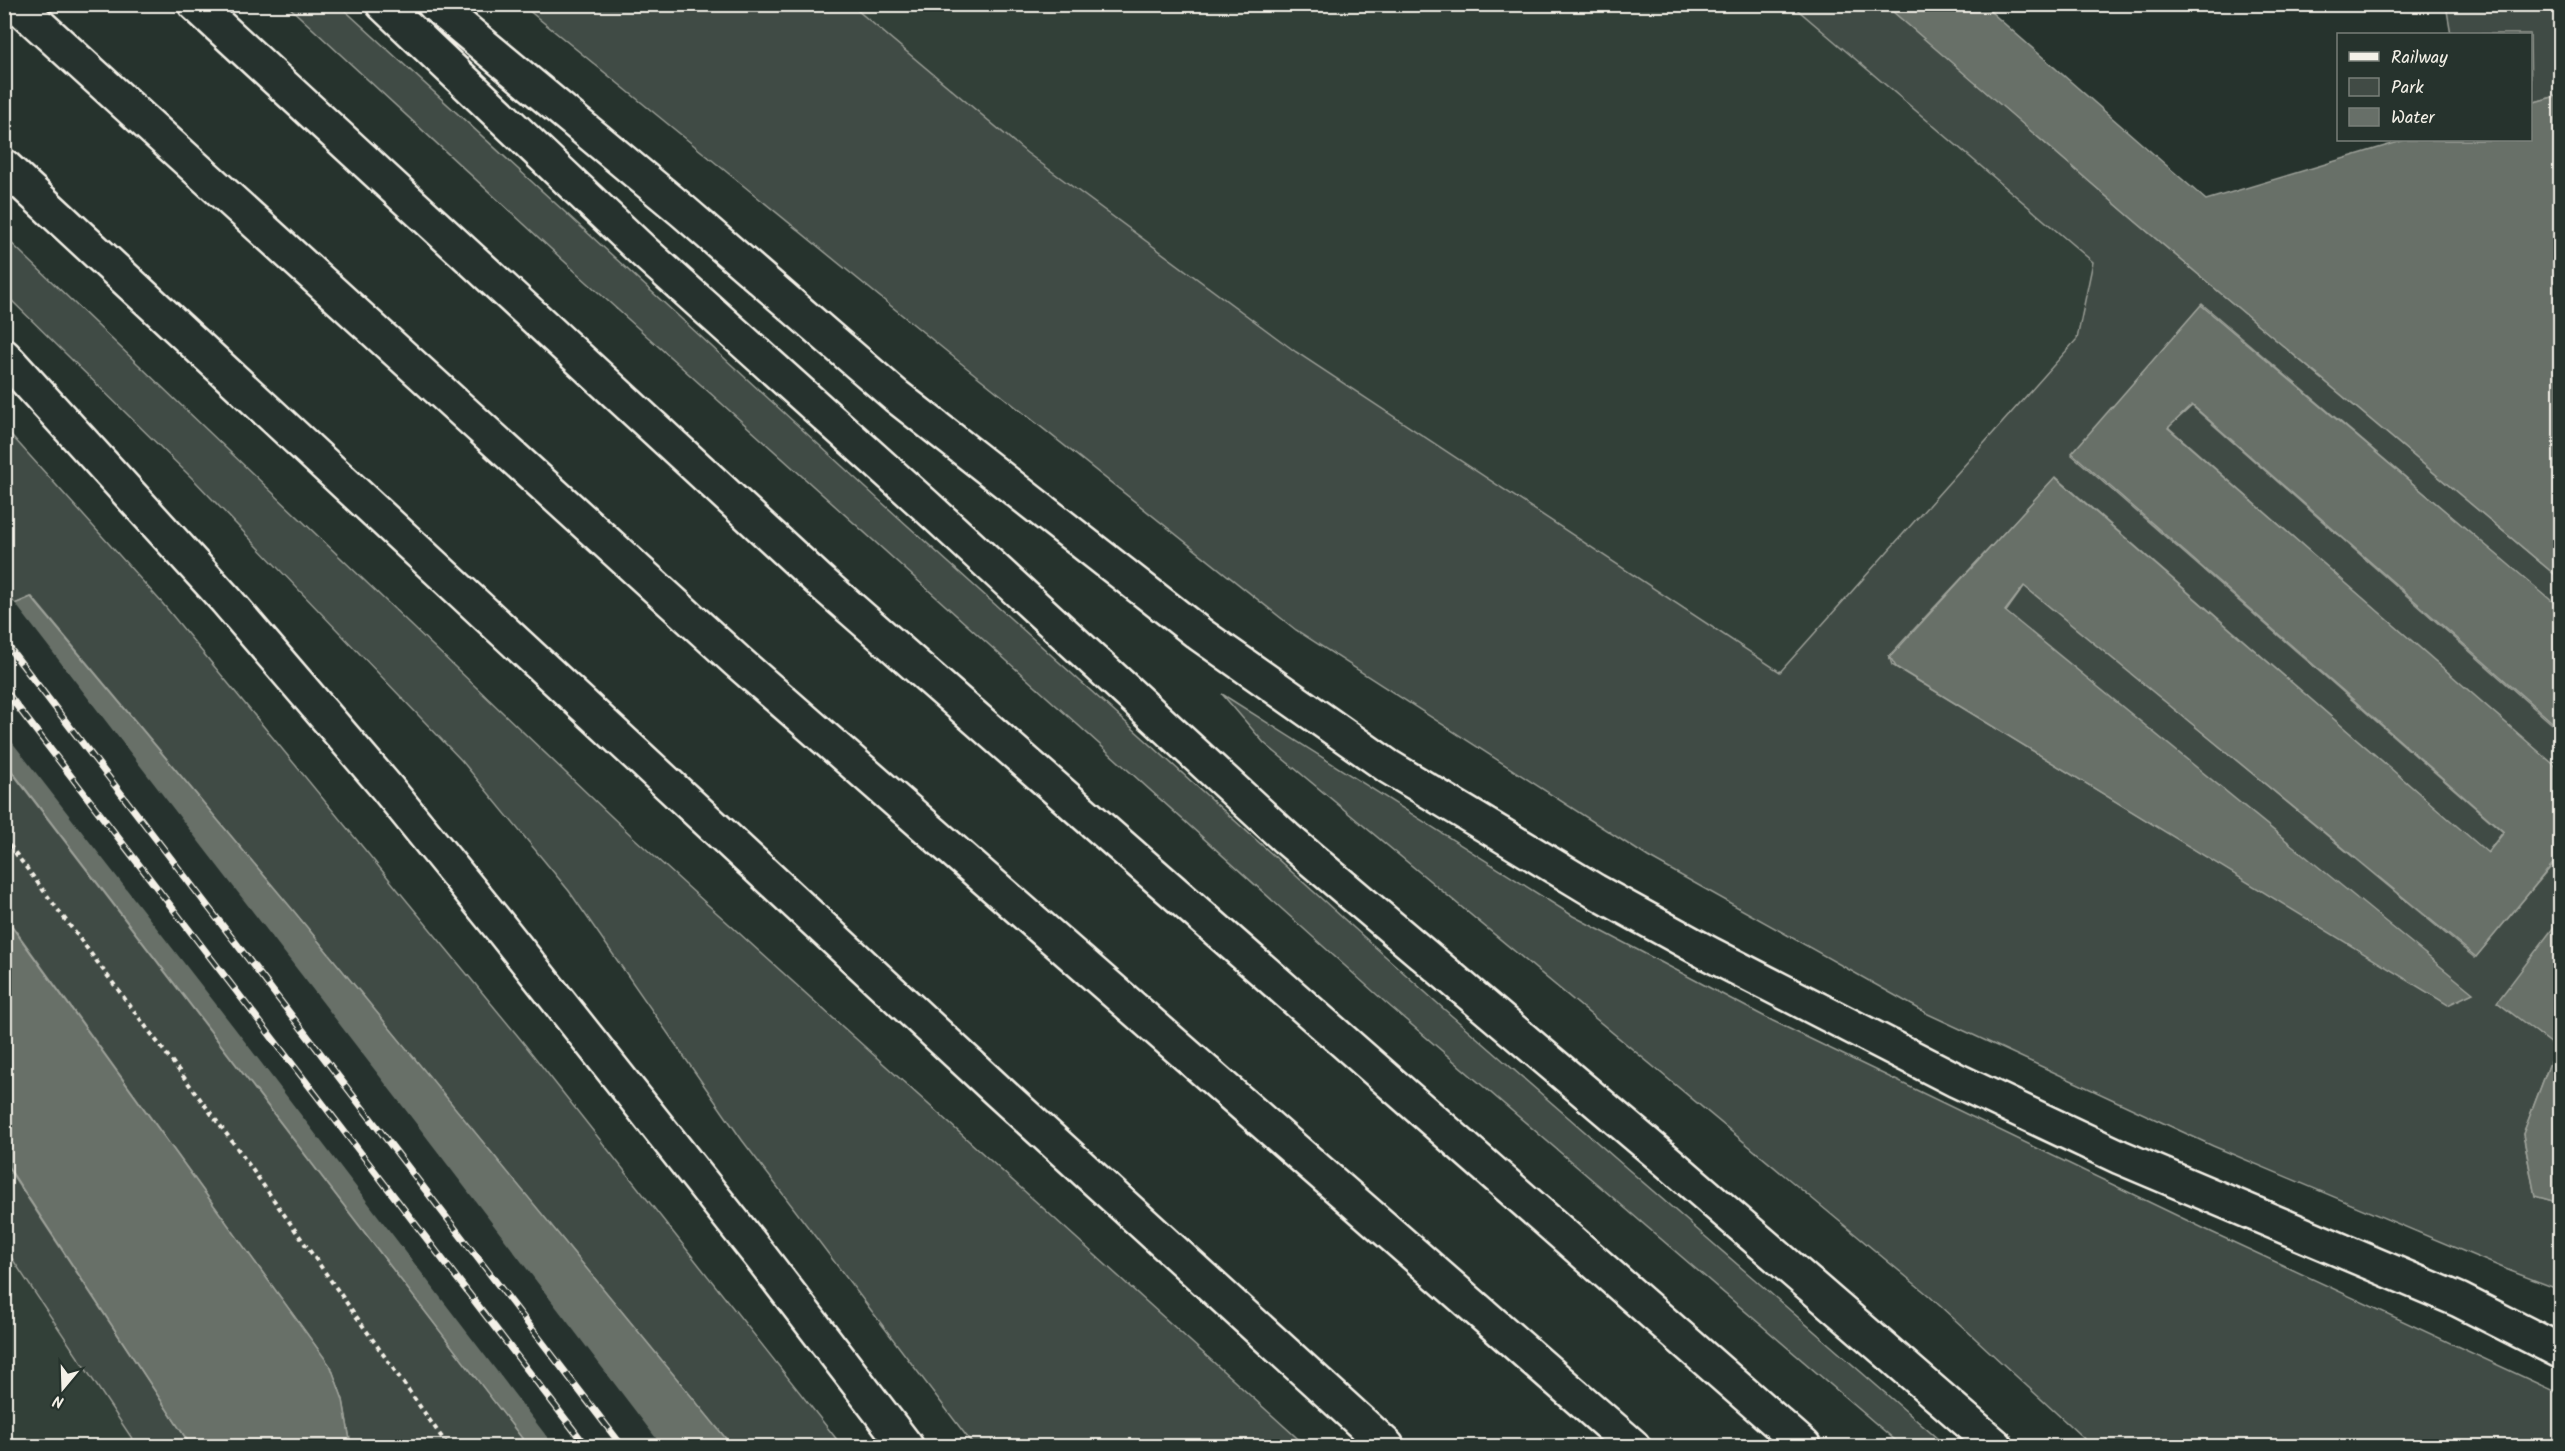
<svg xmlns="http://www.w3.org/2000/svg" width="2565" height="1451" font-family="Kalam,sans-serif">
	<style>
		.built { fill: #333f39 }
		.green { fill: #414b45; stroke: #9a9e96; stroke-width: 1.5 }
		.water { fill: #676f68; stroke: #9fa39b; stroke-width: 1.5 }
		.pier { fill: #26332d }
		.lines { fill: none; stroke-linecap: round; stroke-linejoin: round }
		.motorway-casing { stroke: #f4f1e8; stroke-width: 38 }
		.path { stroke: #f4f1e8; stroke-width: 4; stroke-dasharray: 4.5 4.5; stroke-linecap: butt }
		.motorway { stroke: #26332d; stroke-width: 33 }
		.rail-casing { stroke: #f4f1e8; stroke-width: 7 }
		.rail { stroke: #26332d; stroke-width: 4.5; stroke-dasharray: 14; stroke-linecap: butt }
	</style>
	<rect width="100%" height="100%" fill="#26332d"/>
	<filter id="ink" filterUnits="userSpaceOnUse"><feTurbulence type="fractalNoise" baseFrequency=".0167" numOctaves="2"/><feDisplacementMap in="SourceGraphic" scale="12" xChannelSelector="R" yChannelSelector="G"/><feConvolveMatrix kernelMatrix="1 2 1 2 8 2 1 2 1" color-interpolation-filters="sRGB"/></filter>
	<g filter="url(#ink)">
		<path class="built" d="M851,5H1792L2093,262L2077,339L1780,672L1296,352L1027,153Z
			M5,1246L137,1446H5Z"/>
		<path class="green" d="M287,5H339L878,499L1445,1010L1946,1446H1902L1385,1002L578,274Z
			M522,5H851L1027,153L1296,352L1780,672L2077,339L2093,262L1792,5H1886L2136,222L2560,579V593L2553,603L2202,304L2072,455L2503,832L2487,853L2056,477L1889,656L1892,665L2448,1004L2005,613L2025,585L2475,958L2560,856L2556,1047L2523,1134L2535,1196L2560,1203V1290L2508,1270L2213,1146L1928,1014L1648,857L1296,630L967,368Z
			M2446,5H2560V95L2531,103L2530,34H2451Z
			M5,237L634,838L1306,1446H974L742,1140L569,891L462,761L195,481L5,294Z
			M2192,406L2560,731V772L2168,427Z
			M4,427L163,604L522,1041L842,1446H732L292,909L32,597L15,604L5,590Z
			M1222,694L1573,916L1773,1021L2207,1230L2560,1394V1446H2092L1927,1294L1264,743Z
			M4,762L528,1446H351L343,1400L331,1367L5,916Z
			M4,1162L191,1446H137L5,1248Z"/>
		<path class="water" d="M1885,5H1983L2206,200L2405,140H2530L2531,103L2560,95V579L2136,222Z
			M2201,305L2553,602L2560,594V729L2192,405L2168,428L2560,770V855L2476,957L2024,586L2005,611L2473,993L2448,1005L1896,667L1890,657L2055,477L2488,853L2504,832L2072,453Z
			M31,597L292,909L732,1446H528L5,762V608Z
			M4,916L331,1367L343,1400L351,1446H191L5,1162Z
			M2560,919V1203L2535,1196L2523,1134L2556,1047L2497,1002Z"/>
		<path class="pier" d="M14,602L418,1126L662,1446H554L233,1026L5,733L4,605Z"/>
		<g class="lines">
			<g class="motorway-casing">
				<path id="motorway" d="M16,4L738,662L1633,1446
					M195,4L822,583L1804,1446
					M383,4L643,251L924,504L1286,838L1667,1161L1996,1446
					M434,4L683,211L896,396L1201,635L1389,767L1595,891L1708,953L1956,1080L2120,1157L2459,1300L2560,1351
					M4,166L997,1090L1387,1446
					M4,356L226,600L387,788L495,921L761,1257L906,1446"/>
			</g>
			<path class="path" d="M4,838L237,1148L448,1446"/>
			<use href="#motorway" class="motorway"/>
			<g class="rail-casing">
				<path id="rail" d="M4,641L622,1446
					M4,689L586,1446"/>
			</g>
			<use href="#rail" class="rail"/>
		</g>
	</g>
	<rect width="2565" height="1451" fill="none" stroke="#26332d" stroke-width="24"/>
	<rect x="12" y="12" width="2541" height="1427" fill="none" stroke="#f4f1e8" stroke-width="2" filter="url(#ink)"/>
	<rect x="2337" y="33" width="195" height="108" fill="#26332d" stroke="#787f78" stroke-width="1.5"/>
	<rect x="2349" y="52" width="30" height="9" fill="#f4f1e8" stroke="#787f78" stroke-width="1.5"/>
	<text x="2391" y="63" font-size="18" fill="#f4f1e8">Railway</text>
	<rect x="2349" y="78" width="30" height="18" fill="#414b45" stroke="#787f78" stroke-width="1.5"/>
	<text x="2391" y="93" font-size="18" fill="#f4f1e8">Park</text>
	<rect x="2349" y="108" width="30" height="18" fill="#676f68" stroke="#787f78" stroke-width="1.5"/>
	<text x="2391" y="123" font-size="18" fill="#f4f1e8">Water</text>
	<g transform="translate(63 1388) rotate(199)" stroke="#26332d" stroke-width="4.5" paint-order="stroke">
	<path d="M0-4.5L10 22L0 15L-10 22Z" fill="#f4f1e8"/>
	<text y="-9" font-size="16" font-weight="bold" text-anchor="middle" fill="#f4f1e8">N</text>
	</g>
</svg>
